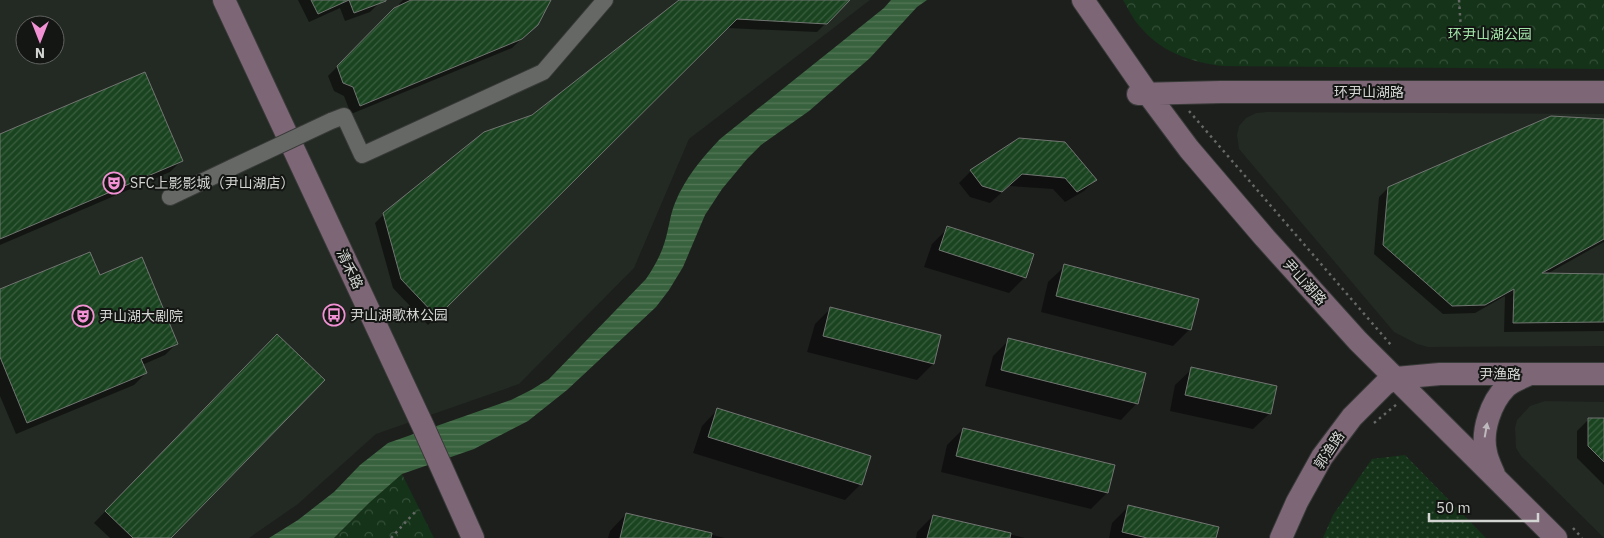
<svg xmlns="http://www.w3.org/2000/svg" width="1604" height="538" font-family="'IBM Plex Sans','Noto Sans SC',sans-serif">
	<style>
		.built { fill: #232923; fill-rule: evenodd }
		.grass { fill: url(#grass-dots) }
		.forest { fill: url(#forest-crowns) }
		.water { fill: url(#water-rules) }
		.shadow { fill: #0007 }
		.building { fill: url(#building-hatch); stroke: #727572 }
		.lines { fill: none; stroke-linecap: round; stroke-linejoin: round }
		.street-casing { stroke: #383a38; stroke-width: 18 }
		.secondary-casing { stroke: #383a38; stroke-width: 24 }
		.path { stroke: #676967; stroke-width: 2.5; stroke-dasharray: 2.5 4; stroke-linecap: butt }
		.street { stroke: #666866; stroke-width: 16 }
		.secondary { stroke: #7d6676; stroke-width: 22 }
		.street-bridge-casing { stroke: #383a38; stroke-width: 18; stroke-linecap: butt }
		.street-bridge { stroke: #666866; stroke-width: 16 }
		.oneway { fill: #beb9bc }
		.labels { text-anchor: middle; stroke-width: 4; stroke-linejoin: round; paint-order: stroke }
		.park-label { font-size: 14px; fill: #a2e4a8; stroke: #141614 }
		.street-label { font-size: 14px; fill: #d3d5d3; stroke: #141614 }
		.poi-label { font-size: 14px; fill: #d3d5d3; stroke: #141614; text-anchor: start }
	</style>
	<defs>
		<pattern id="grass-dots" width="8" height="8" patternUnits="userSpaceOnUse" patternTransform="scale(1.25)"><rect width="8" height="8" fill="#143318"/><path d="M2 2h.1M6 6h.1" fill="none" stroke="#355039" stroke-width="1.8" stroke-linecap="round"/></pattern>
		<pattern id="forest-crowns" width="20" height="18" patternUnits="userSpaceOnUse" patternTransform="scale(1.25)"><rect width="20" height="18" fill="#143318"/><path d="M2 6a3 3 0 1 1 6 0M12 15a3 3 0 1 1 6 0" fill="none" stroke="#355039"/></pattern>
		<pattern id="water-rules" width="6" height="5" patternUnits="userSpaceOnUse" patternTransform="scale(1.25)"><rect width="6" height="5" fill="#38623d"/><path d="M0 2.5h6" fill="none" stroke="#547858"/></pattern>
		<pattern id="building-hatch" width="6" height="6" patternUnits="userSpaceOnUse" patternTransform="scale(1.25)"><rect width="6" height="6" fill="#1a4420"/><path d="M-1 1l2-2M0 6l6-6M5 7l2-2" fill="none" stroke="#3a5e40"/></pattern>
	</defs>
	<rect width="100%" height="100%" fill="#1d1f1d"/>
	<path class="built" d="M0,0H870L689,139L634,268L519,384L376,434L298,504L249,538H0ZM25,25H55V55H25Z
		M1266,112L1604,114V346L1428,347L1417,344L1394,332L1239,149L1237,135L1239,126L1246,118L1256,113Z
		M1545,401L1604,402V538L1521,456L1516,448L1515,428L1517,420L1530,406Z"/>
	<path class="grass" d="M1405,455L1486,538H1323L1333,515L1372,459Z"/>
	<path class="forest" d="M1123,0H1604V69L1222,66C1192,62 1163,53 1142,29C1134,21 1129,10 1123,0Z
		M402,474L434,538H334L369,503Z"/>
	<path class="water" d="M891,0H927L917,7L870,58L855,71L809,111L761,145L747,159L722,189L705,215L683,267L669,290L656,307L567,390L528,421L474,449L402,474L369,503L334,538H269L298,520L334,492L360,465L388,443L511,400L531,390L549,379L646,279C654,267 661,255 665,241C669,228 670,215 675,203C685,178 702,158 720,139L884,8Z"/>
	<path class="shadow" d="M298,0H378L379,3L370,12L345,21L340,8L309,22Z
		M403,0H549L537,24L512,48L351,114L344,96L334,91L328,76L395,9L400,6L399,4Z
		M681,0H849L817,32L727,28L428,325L393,288L375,223L384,214L532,116Z
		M1604,121V242L1545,275H1604V331L1504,332L1505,296L1475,313L1443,314L1374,254L1379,197L1388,188Z
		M0,135L182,160L170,172L0,245Z
		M1019,139L1095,180L1084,191L1065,202L1053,189L1009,186L990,203L970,197L959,183L971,171Z
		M948,228L1025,277L1009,293L924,267L932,244Z
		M1065,266L1190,329L1173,346L1041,312L1048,282Z
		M0,290L176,344L165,355L142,365L146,373L134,385L16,434L0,396Z
		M831,308L933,364L917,380L807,352L815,324Z
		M277,335L170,538H110L94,523Z
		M1009,340L1137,403L1121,420L985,386L993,356Z
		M1192,369L1270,413L1253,429L1170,411L1175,385Z
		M718,409L861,484L845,500L693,453L702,426Z
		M1589,419H1604V485L1577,458V431Z
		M963,429L1107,493L1091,509L941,472L947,445Z
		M1128,507L1215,538H1109L1112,523Z
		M626,514L725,538H608L610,531Z
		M933,516L1025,538H916L917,532Z"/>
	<path class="building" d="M311,0H386V1L354,13L349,0L318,14Z
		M411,0H551L538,25L522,39L360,106L353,87L343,83L337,66L394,8Z
		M679,0H850L827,24L737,19L437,317L401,279L383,213L484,132L532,115Z
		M145,72L183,161L0,239V134Z
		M1551,116L1604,119V239L1542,273L1604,274V322L1513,323L1514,289L1485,305L1452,306L1383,245L1388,187Z
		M1019,138L1065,142L1097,180L1077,192L1065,178L1022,174L1002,192L982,186L970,170Z
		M947,226L1034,254L1026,278L939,250Z
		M90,252L100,275L142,257L178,344L141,359L147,373L27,423L0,357V289Z
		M1064,264L1199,299L1191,330L1056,296Z
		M830,307L941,335L934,364L823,336Z
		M277,334L325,380L171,538H133L105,511Z
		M1008,338L1146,373L1138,404L1001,370Z
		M1191,367L1277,386L1271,414L1185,395Z
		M717,408L871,456L862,485L708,437Z
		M1588,418H1604V462L1588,446Z
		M963,428L1115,465L1108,493L956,456Z
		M1128,505L1219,527L1216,538H1147L1122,532Z
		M626,513L712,533L711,538H620Z
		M933,515L1011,533L1010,538H927Z"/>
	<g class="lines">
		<g class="street-casing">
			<path id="street" d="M331,121L344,116L362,155L543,72L605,0
				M170,197L233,167"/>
		</g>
		<g class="secondary-casing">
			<path id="secondary" d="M224,0L423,426L473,538
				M1083,0L1148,94L1189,149L1265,238L1358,341L1556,538
				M1138,94L1221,92H1604
				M1494,474C1491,467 1487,459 1486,452C1481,431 1491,402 1506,387C1512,381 1522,378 1530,374
				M1281,538L1297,502L1322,457L1352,417L1385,384L1396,378L1440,374H1604"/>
		</g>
		<path class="path" d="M1459,0L1461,30
			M1189,111L1391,345
			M1374,423L1397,404
			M1573,528L1582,538
			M391,538L415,512"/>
		<use href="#street" class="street"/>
		<use href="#secondary" class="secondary"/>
		<g class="street-bridge-casing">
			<path id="street-bridge" d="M233,167L331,121"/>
		</g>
		<use href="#street-bridge" class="street-bridge"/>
	</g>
	<defs><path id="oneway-solid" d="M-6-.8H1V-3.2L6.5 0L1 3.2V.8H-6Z" transform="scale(1.25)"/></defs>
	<use class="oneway" href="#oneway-solid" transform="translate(1486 430) rotate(-80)"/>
	<defs>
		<g id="theatre-ring" transform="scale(1.125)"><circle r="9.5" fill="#141614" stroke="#f391d5" stroke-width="1.5"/><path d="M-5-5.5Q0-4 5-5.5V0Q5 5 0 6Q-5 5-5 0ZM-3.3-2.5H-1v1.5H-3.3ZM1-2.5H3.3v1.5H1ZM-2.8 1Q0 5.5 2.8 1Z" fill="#f391d5"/></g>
		<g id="bus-ring" transform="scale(1.125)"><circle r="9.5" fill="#141614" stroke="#f391d5" stroke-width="1.5"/><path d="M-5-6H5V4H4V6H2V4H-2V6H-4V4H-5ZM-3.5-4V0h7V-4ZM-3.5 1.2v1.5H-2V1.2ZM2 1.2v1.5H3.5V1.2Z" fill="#f391d5"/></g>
	</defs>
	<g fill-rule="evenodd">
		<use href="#theatre-ring" x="114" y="183"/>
		<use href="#bus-ring" x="334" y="315"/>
		<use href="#theatre-ring" x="83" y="316"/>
	</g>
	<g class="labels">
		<g class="park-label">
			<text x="1490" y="39">环尹山湖公园</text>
		</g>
		<g class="street-label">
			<text x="1369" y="97">环尹山湖路</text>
			<text transform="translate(350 269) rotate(65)" y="5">清禾路</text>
			<text transform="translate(1305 282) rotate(48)" y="5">尹山湖路</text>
			<text x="1500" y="379">尹渔路</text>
			<text transform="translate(1329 450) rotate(-56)" y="5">郭渔路</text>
		</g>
		<g class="poi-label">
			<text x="130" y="188">SFC上影影城（尹山湖店）</text>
			<text x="350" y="320">尹山湖歌林公园</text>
			<text x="99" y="321">尹山湖大剧院</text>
		</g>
	</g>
	<g transform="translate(40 40) rotate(180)"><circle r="24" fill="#141614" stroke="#606260"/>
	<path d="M0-4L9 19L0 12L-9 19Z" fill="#f391d5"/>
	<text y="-8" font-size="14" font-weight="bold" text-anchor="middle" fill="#d3d5d3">N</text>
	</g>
	<path d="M1429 513v8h109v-8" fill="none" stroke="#d3d5d3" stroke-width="2.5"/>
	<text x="1436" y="513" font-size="15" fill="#d3d5d3" stroke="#141614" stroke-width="4" paint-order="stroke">50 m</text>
</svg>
